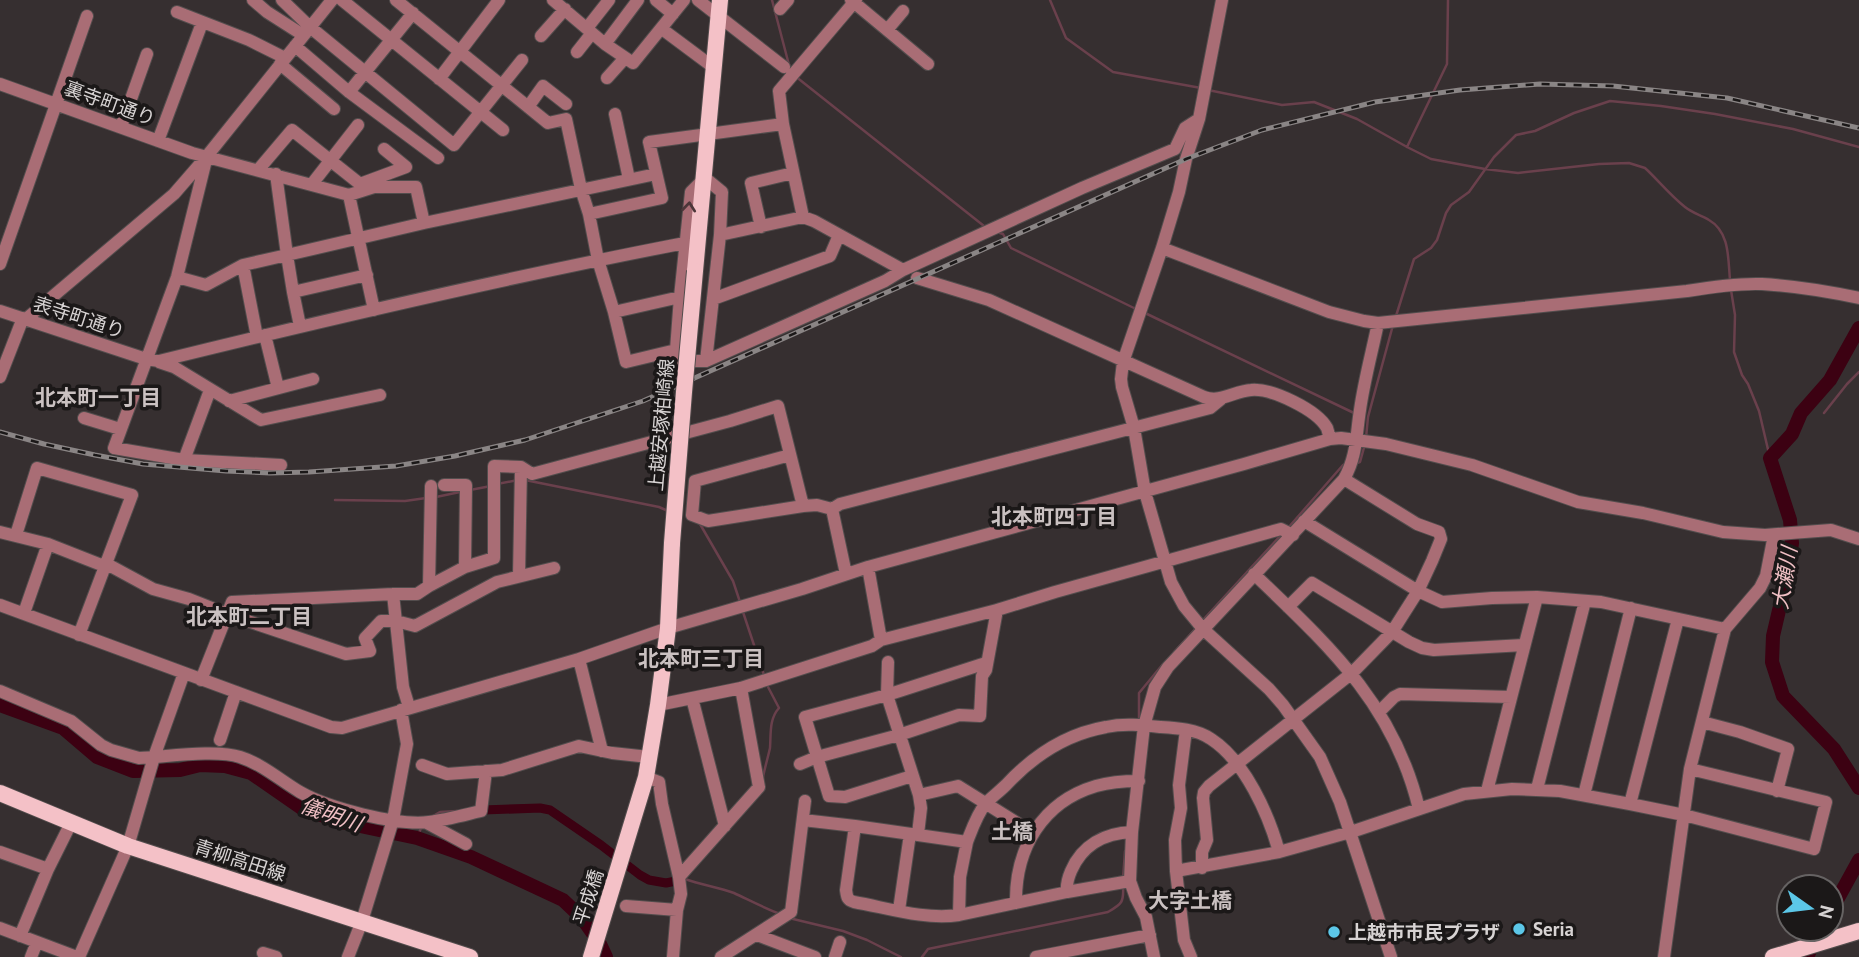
<svg xmlns="http://www.w3.org/2000/svg" width="1859" height="957" font-family="'PT Sans','Noto Sans JP',sans-serif">
	<style>
		.lines { fill: none; stroke-linecap: round; stroke-linejoin: round }
		.stream { stroke: #6a404c; stroke-width: 2.5 }
		.canal { stroke: #3c0112; stroke-width: 9 }
		.river { stroke: #3c0112; stroke-width: 14 }
		.minor-casing { stroke: #534d4d; stroke-width: 14 }
		.major-casing { stroke: #534d4d; stroke-width: 18 }
		.minor { stroke: #a96d75; stroke-width: 12 }
		.major { stroke: #f4c1c7; stroke-width: 16 }
		.rail-casing { stroke: #8a8585; stroke-width: 5 }
		.rail { stroke: #1b1818; stroke-width: 2.5; stroke-dasharray: 8; stroke-linecap: butt }
		.major-bridge-casing { stroke: #534d4d; stroke-width: 18; stroke-linecap: butt }
		.major-bridge { stroke: #f4c1c7; stroke-width: 16 }
		.oneway { stroke: #4d3639 }
		.poi-dot { fill: #5cc7e8; stroke: #1b1818; stroke-width: 2.5 }
		.labels { text-anchor: middle; stroke-width: 7; stroke-linejoin: round; paint-order: stroke }
		.street-label { font-size: 19px; fill: #d7d3d3; stroke: #1b1818 }
		.poi-label { font-size: 19px; font-weight: bold; fill: #d7d3d3; stroke: #1b1818; text-anchor: start }
		.neighbourhood-label { font-size: 21px; font-weight: bold; fill: #cac1c1; stroke: #1b1818 }
		.water-label { font-size: 21px; font-style: italic; fill: #f1c0c5; stroke: #1b1818 }
	</style>
	<rect width="100%" height="100%" fill="#362f30"/>
	<g class="lines">
		<path class="stream" d="M772,0L789,65
			M1050,0L1066,38L1113,72L1201,88
			M795,76L984,226
			M1208,90L1282,105L1314,102L1357,119L1407,147L1431,159L1485,169L1518,173L1599,164L1629,163L1645,168C1658,180 1670,195 1685,207C1692,213 1701,215 1709,220C1730,232 1728,259 1730,280
			M1407,147L1447,64L1448,0
			M997,232L1003,234L1011,248L1136,309
			M1731,290L1735,315L1734,352L1742,375L1748,384L1759,411L1770,458
			M1145,313L1354,413
			M1396,316L1414,259L1431,248L1437,240L1446,213L1451,205L1469,192L1494,157L1516,135L1535,131L1574,113L1610,101L1661,106L1715,114L1793,129L1859,147
			M1824,413L1847,384L1859,372
			M1366,438L1368,417L1393,325
			M1357,463L1360,462L1365,444
			M525,480L659,507L668,511
			M497,484L518,480
			M470,490L491,486
			M436,497L460,492
			M335,500L405,501L426,498
			M700,524L733,581L740,602
			M1288,528L1343,465L1347,464
			M743,612L764,675
			M1202,621L1281,535
			M1174,652L1196,628
			M1139,723V693L1163,664
			M763,777C765,767 768,757 770,748C771,734 769,719 779,708L767,685
			M433,816L440,812L457,811
			M417,838L421,828
			M685,879C701,885 718,887 734,893C749,900 764,908 780,914
			M1123,879L1125,851
			M789,918L843,931L867,940L901,957
			M922,957L928,949L1108,912C1122,904 1124,902 1123,886"/>
		<path class="canal" d="M483,810L540,808L550,810L601,845L640,875L649,880L666,883L676,881"/>
		<path class="river" d="M1859,328L1830,380L1801,413L1792,434L1770,458L1790,520L1792,543L1788,572L1773,636L1772,662L1783,696L1834,749L1859,788
			M0,705L63,728L97,757L133,771L180,770L200,765L225,766L251,773L303,809L346,823L417,838L471,857L563,900L582,918L599,942L606,957
			M1831,911L1859,860
			M1807,957L1820,929"/>
		<g class="minor-casing">
			<path id="minor" d="M253,0L267,12L303,35
				M282,0L310,27L454,145L522,60
				M342,0L503,130
				M396,0L548,123L566,119L581,189L589,214L598,260L614,312L626,362L676,350L680,297L691,192L705,178L722,192L720,235L706,361L885,281L903,270L1082,188L1175,149L1185,128L1199,119
				M553,0L605,44L633,63L684,0
				M656,0L673,14
				M698,0L784,67
				M851,0L928,64
				M1222,0L1199,119L1186,159L1179,192L1162,248L1123,362L1121,379L1122,387L1134,428L1145,492L1171,582L1184,606L1203,629L1269,689L1283,705L1320,757L1340,802L1391,957
				M780,9L788,0
				M177,12L249,40L285,58
				M587,28L609,0
				M662,29L713,67
				M887,30L903,11
				M541,36L565,9
				M605,44L638,0
				M295,46L349,92L438,158
				M577,52L592,33
				M280,64L334,109
				M607,78L625,58
				M439,79L499,0
				M0,84L192,153L349,195L374,187H416L424,223L287,255L293,292
				M349,92L413,13
				M528,107L543,86L566,104
				M615,114L629,179
				M121,127L147,54
				M158,141L202,23
				M207,156L177,277L114,448L184,460L210,390
				M258,170L292,130L360,184L406,167L384,149
				M312,184L358,125
				M349,195L374,310
				M589,214L662,198L649,142L783,124
				M803,217L783,124L779,91L856,0
				M424,223L656,174
				M761,227L751,183L793,173
				M720,235L803,217L814,221L903,270
				M1162,248L1329,312L1364,321L1378,323L1687,291C1711,287 1737,283 1762,284C1795,286 1827,291 1859,298
				M0,264L87,16
				M177,277L206,285L243,265
				M917,278L989,300L1204,397C1221,403 1234,391 1251,390C1272,388 1317,410 1327,428C1328,431 1329,435 1330,439
				M713,299L830,256L839,235
				M0,311L146,359L159,361C333,318 509,277 685,243
				M614,312L680,297
				M26,319L174,194L207,156L332,0
				M300,326L293,292L367,275
				M265,335L278,388
				M257,337L243,265L287,255L276,174
				M676,350L675,361H706
				M159,362L174,367L261,420L380,395
				M0,377L23,318
				M229,401L313,379
				M84,418L120,429
				M790,455L695,481L692,515L708,521L803,506
				M184,460L281,465
				M444,485H466L465,567
				M832,509L840,504L1210,408L1221,399
				M1304,521L1418,591L1442,602L1492,598L1537,597L1601,602L1725,629
				M0,532L48,544L104,566
				M16,535L37,468L132,495L79,635
				M105,563L153,589L189,599L227,614L346,654L370,651L365,638L381,621H396L415,626L497,582L554,568
				M868,567L881,640
				M1254,574C1328,645 1394,704 1419,809
				M519,576L521,467
				M429,586L465,567L494,558V466L521,467L532,474L730,421L778,406L803,506L817,505L832,509L846,574
				M393,594L403,687L409,707
				M0,605L331,727L342,728L579,659L668,628L802,589L868,567L1244,464L1330,439L1341,438L1386,444L1472,465L1578,502L1643,513L1723,532L1765,535L1831,530L1859,539
				M1288,607L1312,583L1409,642L1422,648L1434,650L1524,645
				M24,613L48,544
				M579,659L602,751
				M888,662L887,695L919,795
				M201,680L232,602L393,594H417L429,586L431,486
				M0,691L71,721L101,745L111,750L139,758C165,757 216,749 240,757C262,764 280,780 300,792C328,808 397,826 429,822C446,820 464,815 481,811L486,771
				M692,698L725,826
				M658,705L741,688L872,646L881,640L997,610L1055,592L1281,529L1293,535
				M1379,712L1394,697L1400,694L1511,697
				M1702,722L1740,732L1788,749L1777,791
				M220,740L236,692
				M800,764L817,757L899,735L959,715L980,716L982,676L986,670L997,610
				M422,765L447,774L502,770L579,746L612,753L649,757
				M912,776L845,797L829,796L805,717L887,695L986,663
				M646,777L659,782L662,804L679,877L681,894L677,910L673,957
				M1537,789L1585,601
				M1487,791L1537,597
				M1584,795L1631,608
				M1630,804L1678,619
				M803,820L855,826
				M427,823L466,844
				M918,834L921,808L919,795L958,786L1033,833
				M967,842C972,829 977,814 986,803C992,797 1000,791 1006,785C1033,756 1066,734 1106,727C1124,723 1142,725 1160,727C1177,728 1196,729 1211,739C1245,761 1269,815 1279,852
				M0,852L48,869
				M1202,868V852L1207,840L1203,798L1204,792L1209,786L1352,673L1392,632L1418,591L1432,561L1441,539L1439,532L1417,524L1344,479
				M1176,871L1175,840L1181,808L1179,785L1186,730
				M679,877L759,787L741,688
				M1067,892C1066,884 1068,878 1071,871C1082,845 1105,833 1132,832
				M1016,903C1015,849 1042,802 1096,786C1110,782 1125,781 1139,781
				M626,906L677,910
				M899,910L910,834
				M959,915L960,877L967,842L855,826L846,890C847,897 847,900 854,902C888,908 924,920 959,915L1067,892L1130,881
				M0,928L77,957
				M757,935L815,957
				M20,936L48,869L72,821
				M263,953L276,957
				M31,957L37,942
				M79,957L128,846L154,757L184,673
				M348,957L362,921L393,820L407,744L401,710
				M721,957L791,912L805,801
				M835,957L840,942
				M1036,957L1150,935
				M1154,957L1146,917L1136,898L1130,881L1132,832L1144,726L1155,687L1168,667L1344,479C1357,456 1356,435 1360,410C1364,381 1372,352 1378,323
				M1191,957L1184,940L1176,871L1279,852L1354,831L1464,794L1512,789L1560,791L1630,804L1684,815L1814,849L1826,802L1690,769
				M1664,957L1690,769L1725,629L1760,588L1766,576L1774,535"/>
		</g>
		<g class="major-casing">
			<path id="major" d="M695,271L720,0
				M0,793L128,846L470,957
				M591,957L646,777L658,705L668,628L672,543
				M1773,957L1859,931"/>
		</g>
		<use href="#minor" class="minor"/>
		<use href="#major" class="major"/>
		<g class="rail-casing">
			<path id="rail" d="M0,432L44,444L95,455L143,464L226,471L270,473L309,472L396,466L455,456L525,440L643,401L1186,159L1262,130L1375,102L1460,90L1540,84L1613,86L1727,98L1859,128"/>
		</g>
		<use href="#rail" class="rail"/>
		<g class="major-bridge-casing">
			<path id="major-bridge" d="M672,543L684,392L695,271"/>
		</g>
		<use href="#major-bridge" class="major-bridge"/>
	</g>
	<defs><path id="oneway-chevron" d="M-2-3.5L2.5 0L-2 3.5" fill="none" stroke-width="1.6" stroke-linecap="round" stroke-linejoin="round" transform="scale(1.75)"/></defs>
	<use class="oneway" href="#oneway-chevron" transform="translate(689 207) rotate(-84)"/>
	<g class="poi-dot">
		<circle cx="1519" cy="929" r="7"/>
		<circle cx="1334" cy="932" r="7"/>
	</g>
	<g class="labels">
		<g class="street-label">
			<text transform="translate(110 103) rotate(20)" y="7">裏寺町通り</text>
			<text transform="translate(79 317) rotate(18)" y="7">表寺町通り</text>
			<text transform="translate(661 425) rotate(-85)" y="7">上越安塚柏崎線</text>
			<text transform="translate(240 860) rotate(18)" y="7">青柳高田線</text>
			<text transform="translate(588 897) rotate(-72)" y="7">平成橋</text>
		</g>
		<g class="poi-label">
			<text x="1533" y="936">Seria</text>
			<text x="1348" y="939">上越市市民プラザ</text>
		</g>
		<g class="neighbourhood-label">
			<text x="98" y="405">北本町一丁目</text>
			<text x="1054" y="524">北本町四丁目</text>
			<text x="249" y="624">北本町二丁目</text>
			<text x="701" y="666">北本町三丁目</text>
			<text x="1012" y="839">土橋</text>
			<text x="1190" y="908">大字土橋</text>
		</g>
		<g class="water-label">
			<text transform="translate(1785 578) rotate(-81)" y="7">大瀬川</text>
			<text transform="translate(331 815) rotate(19)" y="7">儀明川</text>
		</g>
	</g>
	<g transform="translate(1810 908) rotate(104)"><circle r="33" fill="#1b1818" stroke="#666363" stroke-width="2"/>
	<path d="M0-5L12 26L0 18L-12 26Z" fill="#5cc7e8"/>
	<text y="-10" font-size="19" font-weight="bold" text-anchor="middle" fill="#d7d3d3">N</text>
	</g>
</svg>
